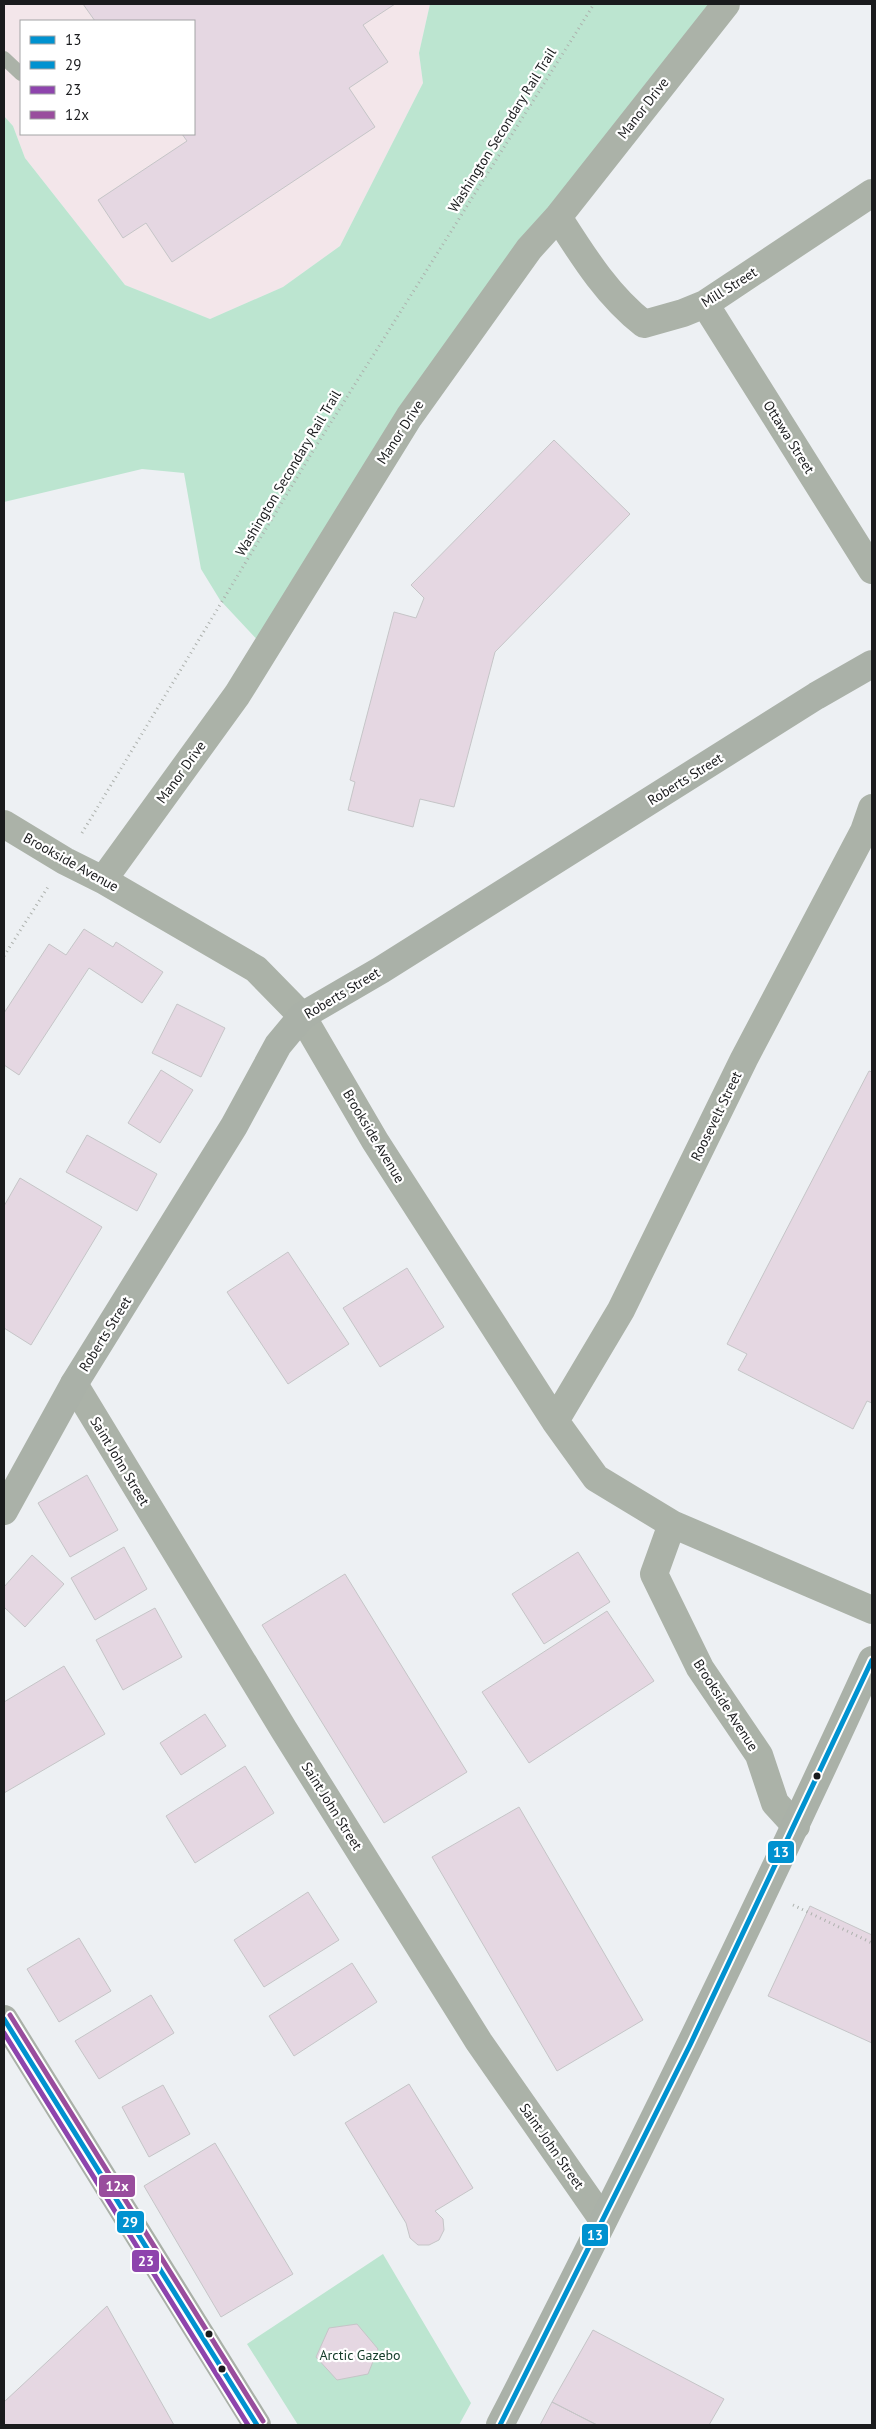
<svg xmlns="http://www.w3.org/2000/svg" width="876" height="2429" font-family="'PT Sans',sans-serif">
	<style>
		.industrial { fill: #f3e6ea; fill-rule: evenodd }
		.green { fill: #bce5d0 }
		.building { fill: #e5d7e2; stroke: #c5c5c7 }
		.lines { fill: none; stroke-linecap: round; stroke-linejoin: round }
		.path { stroke: #adb1ad; stroke-width: 3; stroke-dasharray: 1 4; stroke-linecap: butt }
		.service { stroke: #abb2a8; stroke-width: 14 }
		.minor { stroke: #abb2a8; stroke-width: 28 }
		.secondary { stroke: #aab1a8; stroke-width: 28 }
		.bus-1-casing { stroke: #fff; stroke-width: 9 }
		.bus-2-casing { stroke: #fff; stroke-width: 9 }
		.bus-3-casing { stroke: #fff; stroke-width: 9 }
		.bus-4-casing { stroke: #fff; stroke-width: 9 }
		.bus-1 { stroke: #0092d0; stroke-width: 5 }
		.bus-2 { stroke: #0092d0; stroke-width: 5 }
		.bus-3 { stroke: #8e44ad; stroke-width: 5 }
		.bus-4 { stroke: #994d9d; stroke-width: 5 }
		.bus-dot { fill: #1a1b1d; stroke: #fff; stroke-width: 2 }
		.labels { text-anchor: middle; stroke-width: 4.5; stroke-linejoin: round; paint-order: stroke }
		.street-label { font-size: 14px; fill: #1a1b1d; stroke: #fff }
		.park-label { font-size: 14px; fill: #153d2a; stroke: #fff }
		.line-badge { stroke: #fff; stroke-width: 2 }
		.badge-label { font-size: 14px; text-anchor: middle; font-weight: bold; fill: #fff }
	</style>
	<rect width="100%" height="100%" fill="#edf0f3"/>
	<path class="industrial" d="M4,4H430L419,53L423,83L340,246L283,287L210,319L125,285L25,158L13,126L4,116ZM21,21H194V134H21Z"/>
	<path class="green" d="M430,4H726L567,203L264,647L220,600L201,569L184,473L142,469L4,502V116L13,126L25,158L125,285L210,319L283,287L340,246L423,83L419,53Z
		M383,2254L471,2403L459,2425H298L247,2344Z"/>
	<path class="building" d="M83,4H395L363,25L388,62L349,88L375,127L172,262L146,223L123,238L98,200L187,141L182,134H194V21H95Z
		M554,440L630,514L495,652L454,807L420,799L413,827L348,810L355,782L350,780L394,612L416,618L424,598L411,585Z
		M84,929L113,947L116,942L163,972L142,1003L89,968L19,1075L4,1065V1013L49,944L66,955Z
		M177,1004L225,1028L201,1077L152,1053Z
		M161,1070L193,1090L160,1143L128,1123Z
		M869,1071L872,1072V1403L867,1401L853,1429L738,1370L747,1354L727,1344Z
		M87,1135L157,1174L137,1211L66,1172Z
		M20,1178L102,1227L31,1345L4,1328V1206Z
		M288,1252L349,1344L288,1384L227,1292Z
		M407,1268L444,1327L380,1367L343,1308Z
		M87,1475L118,1530L70,1557L38,1503Z
		M124,1547L147,1589L95,1620L71,1578Z
		M578,1552L610,1602L544,1644L512,1594Z
		M32,1555L64,1584L25,1627L4,1607V1587Z
		M345,1574L467,1772L384,1823L262,1625Z
		M155,1608L182,1657L123,1690L96,1640Z
		M607,1611L654,1681L529,1763L482,1692Z
		M64,1666L105,1734L4,1793V1702Z
		M205,1714L226,1746L181,1775L160,1743Z
		M245,1766L274,1813L195,1863L166,1816Z
		M519,1807L643,2020L557,2071L432,1857Z
		M308,1892L339,1940L264,1987L234,1940Z
		M810,1906L872,1935V2043L768,1996Z
		M79,1938L111,1991L59,2022L27,1969Z
		M352,1963L377,2002L294,2056L269,2016Z
		M151,1995L174,2033L99,2079L75,2041Z
		M409,2084L473,2188L435,2211L443,2219L444,2230L439,2240L429,2245H418L410,2238L406,2223L345,2123Z
		M163,2085L190,2134L149,2157L122,2107Z
		M215,2143L293,2274L221,2317L144,2186Z
		M107,2306L174,2425H4V2402Z
		M357,2324L378,2349L368,2374L337,2380L316,2357L329,2328Z
		M593,2330L724,2399L709,2425H597L552,2402Z
		M552,2402L597,2425H540Z"/>
	<g class="lines">
		<path class="path" d="M82,833L313,451L594,4
			M4,956L48,887
			M793,1905L872,1943"/>
		<path class="service" d="M4,58L21,74"/>
		<path class="minor" d="M558,217C583,256 607,295 644,324L683,313L705,304L872,193
			M705,304L872,570
			M4,824L65,861L103,880L256,969L302,1016L375,1141L555,1421L596,1478L672,1524L872,1610
			M103,880L237,695L409,417L529,249L558,217L726,4
			M74,1384L284,1730L479,2042L603,2220
			M555,1421L621,1310L744,1059L864,831L872,808
			M672,1524L654,1574L700,1668L759,1755L775,1803L796,1826"/>
		<path class="secondary" d="M4,1511L74,1384L234,1126L278,1045L302,1016L381,970L816,696L872,664
			M4,2019L257,2425
			M500,2425C629,2173 754,1918 872,1660"/>
		<g class="bus-1-casing">
			<path id="bus-1" d="M500,2425L690,2045L872,1660"/>
		</g>
		<g class="bus-2-casing">
			<path id="bus-2" d="M4,2019L257,2425"/>
		</g>
		<g class="bus-3-casing">
			<path id="bus-3" d="M4,2033L248,2425"/>
		</g>
		<g class="bus-4-casing">
			<path id="bus-4" d="M10,2015L263,2421"/>
		</g>
		<use href="#bus-1" class="bus-1"/>
		<use href="#bus-2" class="bus-2"/>
		<use href="#bus-3" class="bus-3"/>
		<use href="#bus-4" class="bus-4"/>
	</g>
	<g class="bus-dot">
		<circle cx="817" cy="1776" r="4.5"/>
		<circle cx="209" cy="2334" r="4.5"/>
		<circle cx="222" cy="2369" r="4.5"/>
	</g>
	<g class="labels">
		<g class="street-label">
			<text transform="translate(643 108) rotate(-52)" y="5">Manor Drive</text>
			<text transform="translate(502 130) rotate(-58)" y="5">Washington Secondary Rail Trail</text>
			<text transform="translate(729 287) rotate(-32)" y="5">Mill Street</text>
			<text transform="translate(400 432) rotate(-57)" y="5">Manor Drive</text>
			<text transform="translate(789 437) rotate(58)" y="5">Ottawa Street</text>
			<text transform="translate(288 473) rotate(-59)" y="5">Washington Secondary Rail Trail</text>
			<text transform="translate(181 772) rotate(-54)" y="5">Manor Drive</text>
			<text transform="translate(685 779) rotate(-32)" y="5">Roberts Street</text>
			<text transform="translate(71 862) rotate(29)" y="5">Brookside Avenue</text>
			<text transform="translate(342 993) rotate(-31)" y="5">Roberts Street</text>
			<text transform="translate(716 1116) rotate(-64)" y="5">Roosevelt Street</text>
			<text transform="translate(374 1136) rotate(59)" y="5">Brookside Avenue</text>
			<text transform="translate(105 1334) rotate(-58)" y="5">Roberts Street</text>
			<text transform="translate(120 1461) rotate(59)" y="5">Saint John Street</text>
			<text transform="translate(726 1705) rotate(57)" y="5">Brookside Avenue</text>
			<text transform="translate(332 1806) rotate(58)" y="5">Saint John Street</text>
			<text transform="translate(552 2146) rotate(55)" y="5">Saint John Street</text>
		</g>
		<g class="park-label">
			<text x="360" y="2360">Arctic Gazebo</text>
		</g>
	</g>
	<g class="line-badge">
		<rect x="767" y="1840" width="28" height="24" rx="5" fill="#0092d0"/>
		<rect x="98" y="2174" width="38" height="24" rx="5" fill="#994d9d"/>
		<rect x="116" y="2210" width="29" height="24" rx="5" fill="#0092d0"/>
		<rect x="581" y="2223" width="28" height="24" rx="5" fill="#0092d0"/>
		<rect x="131" y="2249" width="29" height="24" rx="5" fill="#8e44ad"/>
	</g>
	<g class="badge-label">
		<text x="781" y="1857">13</text>
		<text x="117" y="2191">12x</text>
		<text x="130" y="2227">29</text>
		<text x="595" y="2240">13</text>
		<text x="146" y="2266">23</text>
	</g>
	<rect width="876" height="2429" fill="none" stroke="#1a1b1d" stroke-width="10"/>
	<rect x="20" y="20" width="175" height="115" fill="#ffffff" stroke="#a3a4a5"/>
	<rect x="30" y="36" width="25" height="8" fill="#0092d0" stroke="#a3a4a5"/>
	<text x="65" y="45" font-size="15" fill="#1a1b1d">13</text>
	<rect x="30" y="61" width="25" height="8" fill="#0092d0" stroke="#a3a4a5"/>
	<text x="65" y="70" font-size="15" fill="#1a1b1d">29</text>
	<rect x="30" y="86" width="25" height="8" fill="#8e44ad" stroke="#a3a4a5"/>
	<text x="65" y="95" font-size="15" fill="#1a1b1d">23</text>
	<rect x="30" y="111" width="25" height="8" fill="#994d9d" stroke="#a3a4a5"/>
	<text x="65" y="120" font-size="15" fill="#1a1b1d">12x</text>
</svg>
